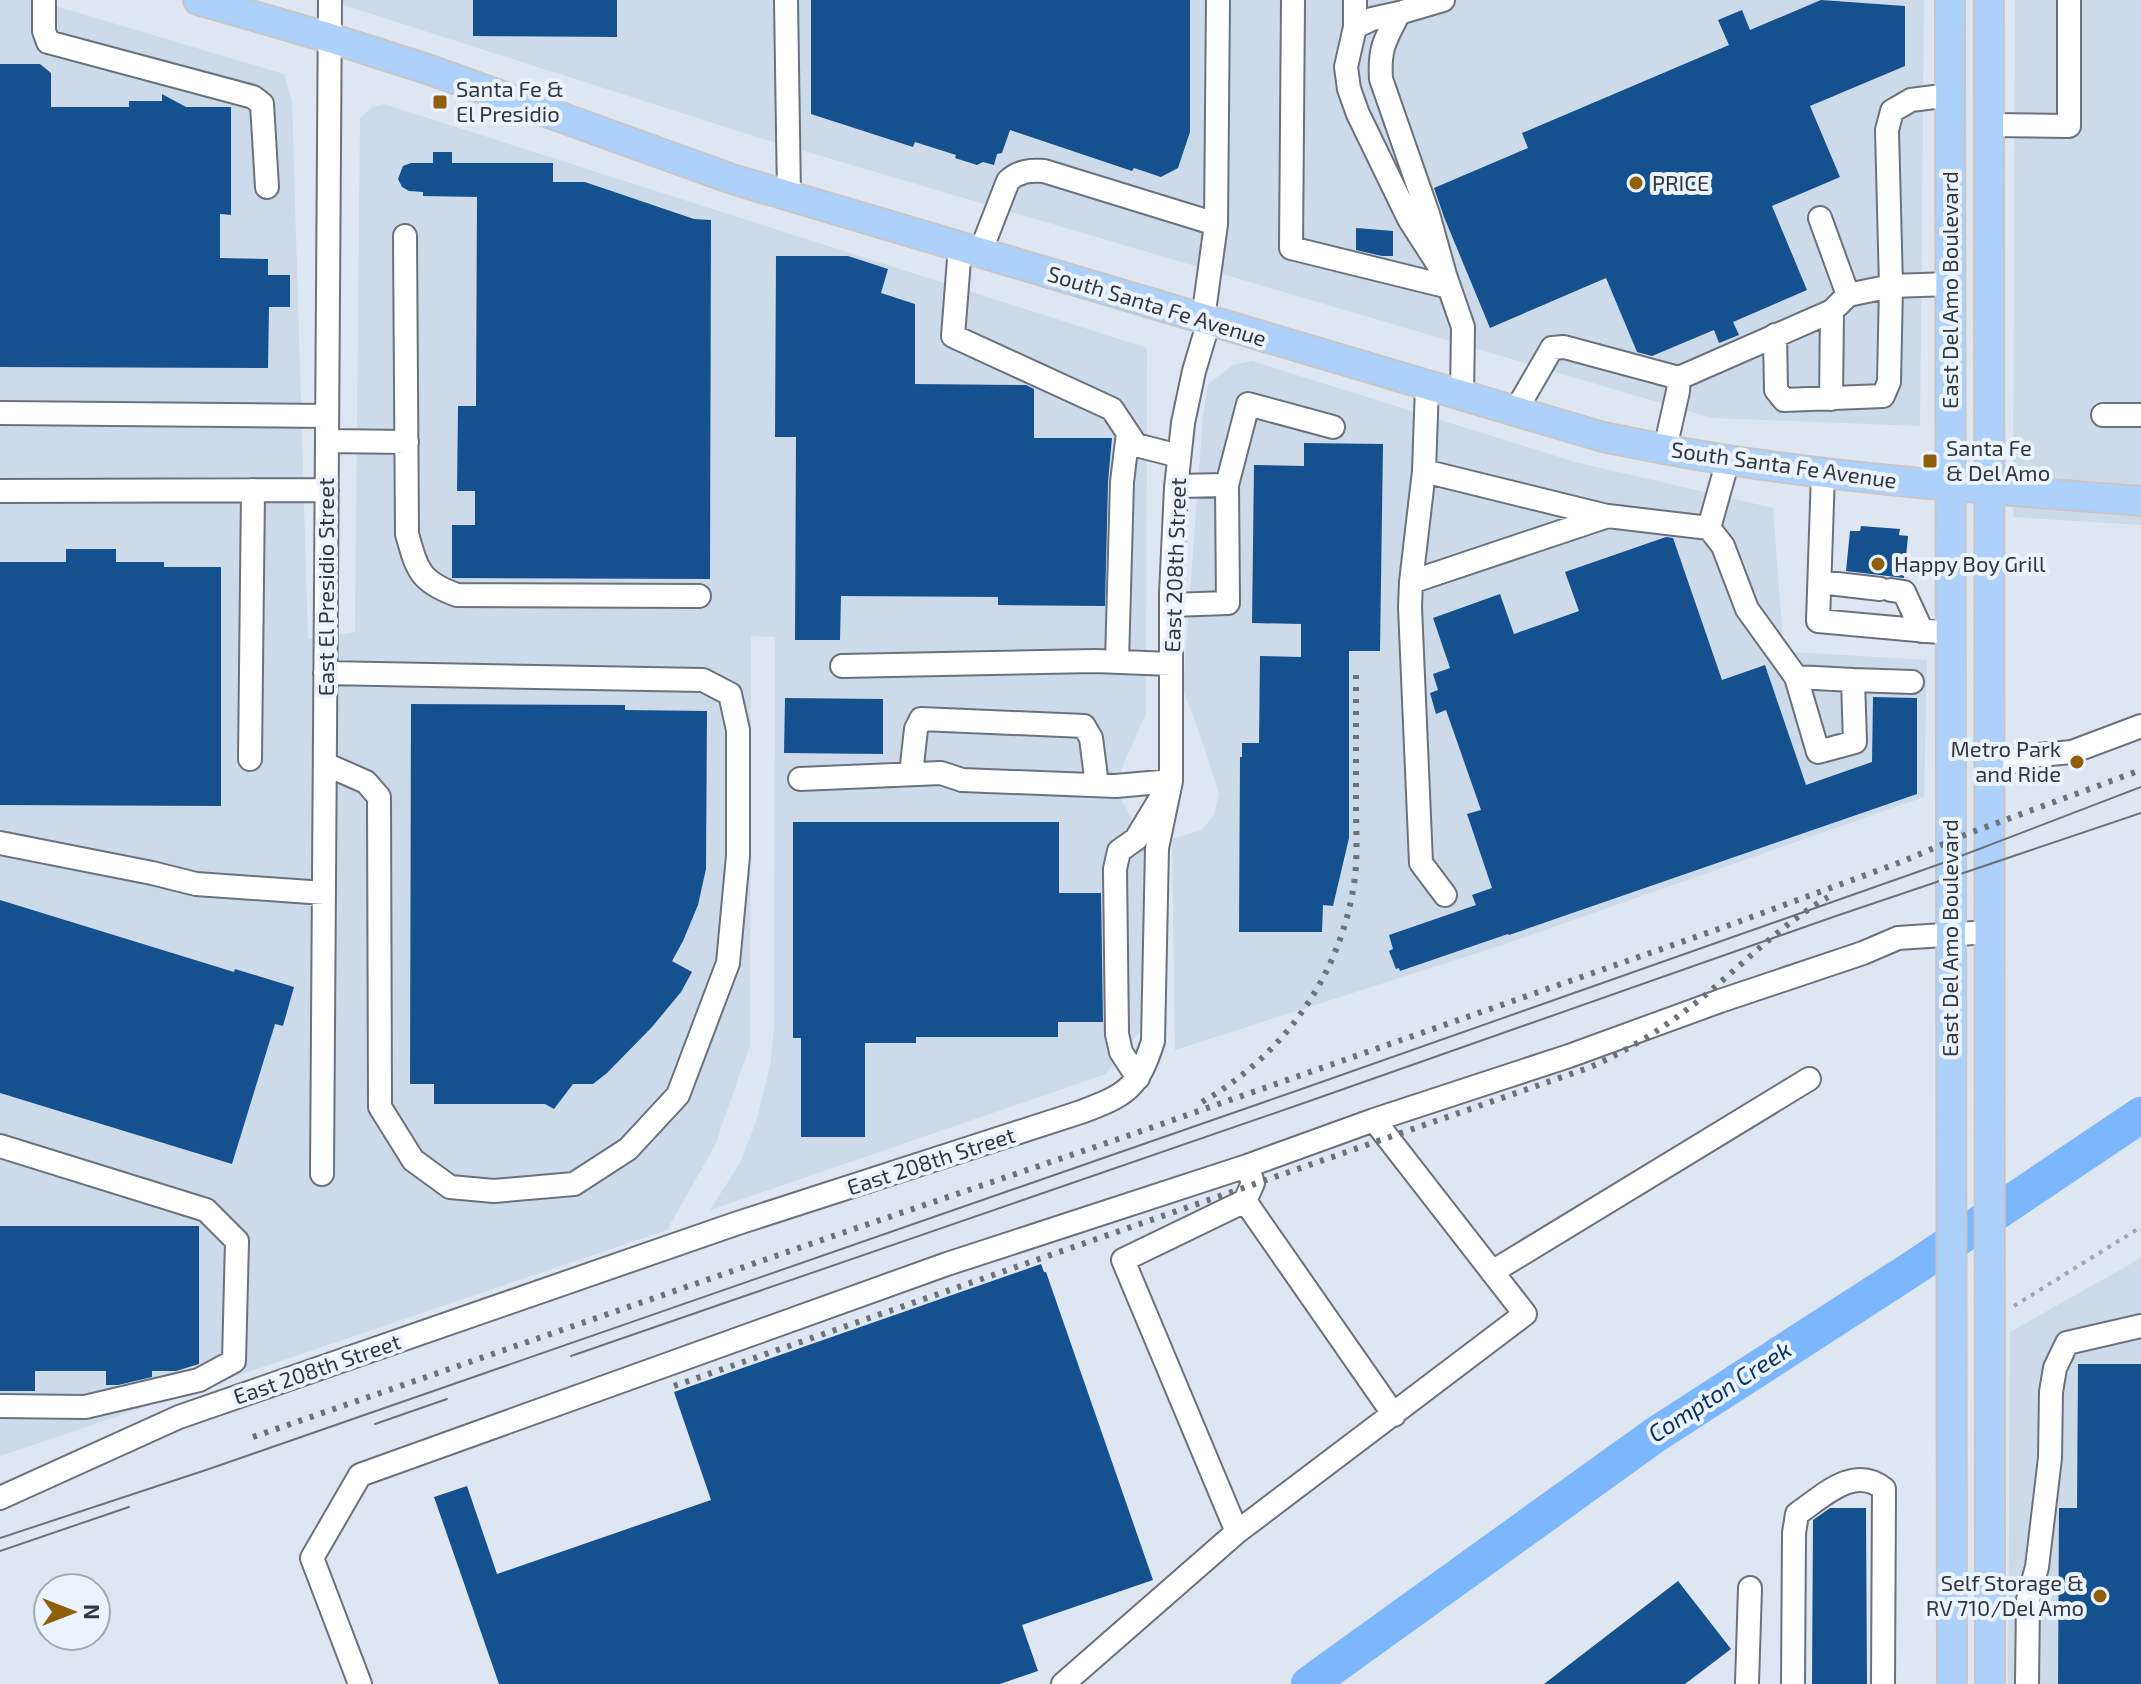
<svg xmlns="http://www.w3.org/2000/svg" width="2141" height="1684" font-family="'Exo 2',sans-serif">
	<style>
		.built { fill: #ccdae9 }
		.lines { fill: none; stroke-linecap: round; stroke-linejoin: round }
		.river { stroke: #7cb7fd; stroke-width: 36 }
		.building { fill: #16518f }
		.minor-casing { stroke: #6b727c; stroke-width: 26 }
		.major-casing { stroke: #c6c7c8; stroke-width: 32 }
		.path { stroke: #a0a7af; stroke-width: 4; stroke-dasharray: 4 6; stroke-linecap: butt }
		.minor { stroke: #fff; stroke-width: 22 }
		.major { stroke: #aed1fb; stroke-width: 28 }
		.tram { stroke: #6d7278; stroke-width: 2 }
		.rail { stroke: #6d7278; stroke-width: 6; stroke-dasharray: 4 8; stroke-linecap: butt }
		.poi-dot { fill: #8f5f0a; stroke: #ebf4fe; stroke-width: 3 }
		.labels { text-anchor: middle; stroke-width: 8; stroke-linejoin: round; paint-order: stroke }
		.poi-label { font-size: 22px; fill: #34383c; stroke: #ebf4fe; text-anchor: start }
		.street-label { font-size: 22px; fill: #34383c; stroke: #ebf4fe }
		.water-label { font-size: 24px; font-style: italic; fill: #09335f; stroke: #ebf4fe }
	</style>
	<rect width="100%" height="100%" fill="#dee6f1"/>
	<path class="built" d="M0,0H35L284,74L292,102L308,639L355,632L360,118L371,108L384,104L1147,348L1146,713L1121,770V799L1133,822L1147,831L1145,1025L1106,1074L710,1210L740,1163L756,1122L770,1067L774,1027L775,637L751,636L750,1045L715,1145L667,1230L0,1456Z
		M328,0H1924L1920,426L1712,418L760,138Z
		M2015,0H2141V525L2013,517Z
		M1252,361L1575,462L1773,508L1783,642L1793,652L1927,660L1924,797L1499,946L1175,1050L1172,839L1202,830L1214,815L1219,794L1205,749L1183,689L1203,415L1208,384L1233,365Z
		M2141,1258V1684H2008L2010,1332Z"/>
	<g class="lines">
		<path class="river" d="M1309,1684L1655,1435L1915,1267L2141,1115"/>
	</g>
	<path class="building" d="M473,0H617V37L473,36Z
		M811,0H1190V132L1178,168L1161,177L1134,168L1132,171L1010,130L1002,153L997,154L994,165L983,162L977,165L955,158L956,155L915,142L913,147L811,114Z
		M1821,0L1905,6V66L1810,106L1840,177L1772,206L1807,290L1733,322L1739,335L1719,343L1714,330L1652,356L1637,352L1606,278L1490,328L1444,217L1434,188L1528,148L1522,133L1729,45L1718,20L1742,10L1750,30Z
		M0,64H40L51,73V107H129V101H162V94L186,107H231V215L220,214V258L268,259V275H290V307H269L268,368L0,367Z
		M433,152H452V163H553V182H585L694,219L711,220L710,579L452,578V525H475V491H457L458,406H476L477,197L423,196V192L409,191L402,187L398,179L403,166L411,163H433Z
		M1356,228L1393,231V256H1382L1356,250Z
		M776,256H848L888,269L881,293L915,304V384L1026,385L1034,389V438H1112L1108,482L1105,606L998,605V597L841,596L840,640H795L796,437H775Z
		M1304,443L1383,444L1380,651H1349V838L1333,906L1323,905L1322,932H1239L1240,757H1242V743H1259L1260,656L1301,657V624L1252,623L1254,465L1304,466Z
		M1861,526L1900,529L1899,535L1908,536L1904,578L1846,571L1850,531H1860Z
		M1666,537L1673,538L1722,680L1765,665L1806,785L1872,762L1873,697L1917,698V794L1509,935L1508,934L1400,971L1399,968L1396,969L1389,951L1393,949L1389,935L1476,905L1472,895L1492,888L1467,814L1481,810L1446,710L1436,714L1430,693L1438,690L1433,674L1450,668L1433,618L1500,594L1514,634L1579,611L1565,572Z
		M66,549H116V562H164V567H221V806L0,805V562H66Z
		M785,698L883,699V754L784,753Z
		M411,704L625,705V710L707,711L706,869L698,905L683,941L672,961L692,972L681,992L652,1027L607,1073L593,1084H573L554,1109L545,1104H434V1084H410Z
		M793,822H1059V893H1101L1103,1022H1058V1037H916V1043H865V1137H801V1038H793Z
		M0,900L234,972L235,969L294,987L283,1026L275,1024L232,1164L0,1093Z
		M0,1226H199V1364L176,1371H152V1377L118,1385H106V1371H35V1391H0Z
		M1041,1264L1044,1272H1046L1153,1580L1022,1625L1038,1671L1000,1684H499L434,1497L467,1486L497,1574L711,1500L674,1392Z
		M2078,1364H2141V1684H2058L2059,1508H2077Z
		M1830,1508H1866L1867,1684H1812L1813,1520Z
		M1678,1581L1731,1649L1685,1684H1544Z"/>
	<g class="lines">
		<g class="minor-casing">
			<path id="minor" d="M44,0V31L48,42L253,97L262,104L267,187
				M786,0L789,196
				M1293,0L1291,248L1449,287
				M1355,0V27
				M1399,13C1385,40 1379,48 1381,79L1428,214L1445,275L1409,219L1358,114L1349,89L1346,67L1355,27L1372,19Z
				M1399,13L1443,0
				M1989,125L2069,126V0
				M1820,218L1848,295
				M1216,224L1218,0
				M405,236L407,534C417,570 420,582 457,595L699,596
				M960,247L953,336L1112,409L1136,445L1179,456
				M980,253L1008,181C1019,171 1030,170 1044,171L1216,224L1203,319
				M1445,275L1463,327L1462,396
				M1775,335L1776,390L1784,400L1883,396L1889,382L1891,286L1887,130L1892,111L1911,100L1950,95
				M1427,386L1424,471L1411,582L1608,516L1709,528
				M1831,399L1832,311
				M1515,412L1552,348L1564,347L1679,378L1832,311L1848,295L1891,286L1950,284
				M0,413L327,416
				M2103,415H2141
				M327,441L407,442
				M1665,449L1678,391L1679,378
				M1728,460L1709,528L1723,546L1747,609L1796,677L1818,752L1855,742L1853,680L1796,677
				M1424,471L1607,516
				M1823,473L1818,621L1950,633
				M1227,485L1248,404L1333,427
				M0,491L327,490
				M1411,582L1410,607L1421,863L1445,895
				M1820,582L1880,589
				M1891,590L1904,592L1922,631
				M1171,605L1228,603L1227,485L1176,486
				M1117,662L1122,482L1128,433
				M842,666L1095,661L1171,664
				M1853,680L1912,682
				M250,759L253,490
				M325,764L366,782L379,797L380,1107L413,1160L450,1187L494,1191L574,1184L628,1149L678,1095L728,963L738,856V730L730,694L703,680L325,673
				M1989,767L2039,755L2072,752L2141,726
				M911,774L916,729L921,719L1084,726L1091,738L1097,785
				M800,779L941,773L962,780L1116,786L1171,781
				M0,843L152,873L196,884L324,893
				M1138,1078L1121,1052L1117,1034L1115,869L1119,851L1136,839L1162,796
				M0,1146L206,1210L237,1241L234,1361L199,1380L85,1407L0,1406
				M322,1174L330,0
				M1245,1201L1394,1415
				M1492,1272L1809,1079
				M0,1498L179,1417L735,1224L1081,1112C1126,1095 1138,1089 1153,1041L1157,848L1171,781V594L1176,488L1183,423L1194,371L1209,321
				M1237,1532L1525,1314L1374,1120
				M360,1684L312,1558L360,1475L947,1264L1247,1166L1374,1120L1569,1056L1720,1001L1863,953L1898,938L1989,932
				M1063,1684L1237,1532L1123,1260L1245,1201L1253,1183L1247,1166
				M1747,1684L1750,1588
				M1793,1684L1794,1533L1797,1514C1822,1497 1854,1464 1884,1489L1883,1684
				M2027,1684L2028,1600L2037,1567L2050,1458L2051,1392L2055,1368L2067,1343L2141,1326"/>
		</g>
		<g class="major-casing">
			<path id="major" d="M198,0L330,38L430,70L732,179L1603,437C1644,445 1686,454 1728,460C1865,481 2003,490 2141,501
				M1950,0L1952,1684
				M1989,0L1990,1684"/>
		</g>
		<path class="path" d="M2014,1306L2141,1227"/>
		<use href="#minor" class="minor"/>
		<use href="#major" class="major"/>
		<path class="tram" d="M571,1356L1301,1104L1836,916L2141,813
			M375,1424L447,1399
			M0,1538L209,1469L1296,1091L1940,864L2141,787
			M0,1551L129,1507"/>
		<path class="rail" d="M1202,1102C1283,1056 1340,976 1354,884C1358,858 1356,831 1356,805C1356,760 1356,715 1356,670
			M674,1386L1588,1068C1630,1050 1667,1026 1703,997C1744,963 1782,924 1828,897
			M253,1437L842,1233L1133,1134L1727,926L1901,862L1967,834L2141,770"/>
	</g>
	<g class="poi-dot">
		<rect x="432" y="94" width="16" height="16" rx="4"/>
		<circle cx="1636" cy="183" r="8"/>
		<rect x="1922" y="453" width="16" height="16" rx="4"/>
		<circle cx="1878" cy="564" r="8"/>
		<circle cx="2077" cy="762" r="8"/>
		<circle cx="2100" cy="1596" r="8"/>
	</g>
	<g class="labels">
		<g class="poi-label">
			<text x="456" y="97">Santa Fe &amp;<tspan x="456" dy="25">El Presidio</tspan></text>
			<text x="1652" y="191">PRICE</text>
			<text x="1946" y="456">Santa Fe<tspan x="1946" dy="25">&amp; Del Amo</tspan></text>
			<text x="1894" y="572">Happy Boy Grill</text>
			<text x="2061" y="757" text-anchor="end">Metro Park<tspan x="2061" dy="25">and Ride</tspan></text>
			<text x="2084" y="1591" text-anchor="end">Self Storage &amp;<tspan x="2084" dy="25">RV 710/Del Amo</tspan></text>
		</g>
		<g class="street-label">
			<text transform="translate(1950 290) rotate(-90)" y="8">East Del Amo Boulevard</text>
			<text transform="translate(1157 306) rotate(17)" y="8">South Santa Fe Avenue</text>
			<text transform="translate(1784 465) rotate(8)" y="8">South Santa Fe Avenue</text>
			<text transform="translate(1175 565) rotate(-88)" y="8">East 208th Street</text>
			<text transform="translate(326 587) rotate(-90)" y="8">East El Presidio Street</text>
			<text transform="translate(1950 938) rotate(-90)" y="8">East Del Amo Boulevard</text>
			<text transform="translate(931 1161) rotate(-18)" y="8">East 208th Street</text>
			<text transform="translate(317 1369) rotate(-19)" y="8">East 208th Street</text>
		</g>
		<g class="water-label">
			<text transform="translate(1720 1392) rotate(-33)" y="8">Compton Creek</text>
		</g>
	</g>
	<g transform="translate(72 1612) rotate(90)"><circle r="38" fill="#ebf4fe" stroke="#a2a9b0" stroke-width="2"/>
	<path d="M0-6L14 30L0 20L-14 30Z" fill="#8f5f0a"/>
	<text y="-12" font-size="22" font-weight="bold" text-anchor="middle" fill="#34383c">N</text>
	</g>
</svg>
